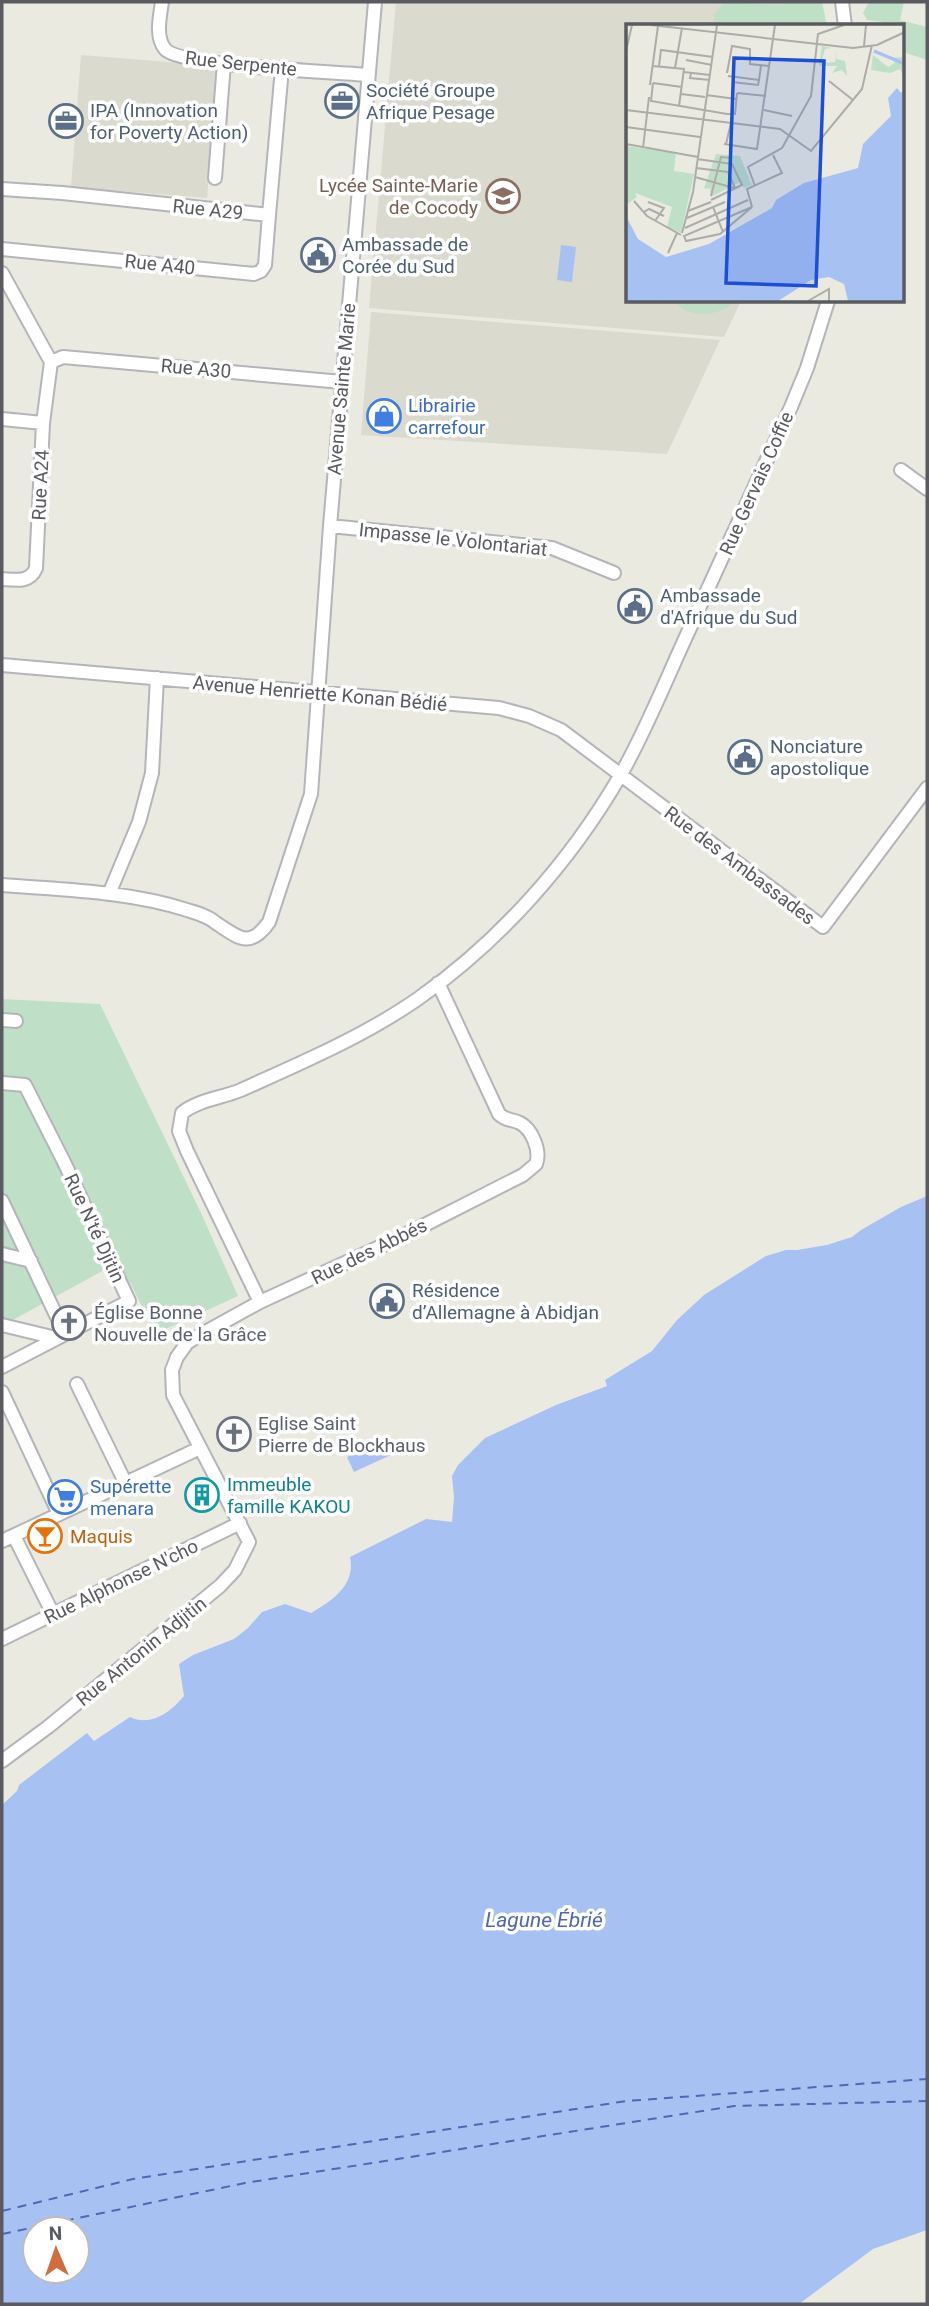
<svg xmlns="http://www.w3.org/2000/svg" width="929" height="2306" font-family="Roboto,sans-serif">
	<style>
		.education { fill: #dadacf }
		.green { fill: #c0dfc7 }
		.water { fill: #a8c1f3; fill-rule: evenodd }
		.lines { fill: none; stroke-linecap: round; stroke-linejoin: round }
		.ferry { stroke: #4f68b3; stroke-width: 2; stroke-dasharray: 9 7; stroke-linecap: butt }
		.minor-casing { stroke: #b4b5ba; stroke-width: 16 }
		.minor { stroke: #fff; stroke-width: 12 }
		.labels { text-anchor: middle; stroke-width: 7; stroke-linejoin: round; paint-order: stroke }
		.street-label { font-size: 19px; fill: #5a5b60; stroke: #fff }
		.service-label { font-size: 19px; fill: #4e5e75; stroke: #fff; text-anchor: start }
		.education-label { font-size: 19px; fill: #785e54; stroke: #fff; text-anchor: end }
		.shop-label { font-size: 19px; fill: #366cbe; stroke: #fff; text-anchor: start }
		.worship-label { font-size: 19px; fill: #5b616d; stroke: #fff; text-anchor: start }
		.culture-label { font-size: 19px; fill: #0d838f; stroke: #fff; text-anchor: start }
		.food-label { font-size: 19px; fill: #c56008; stroke: #fff; text-anchor: start }
		.water-label { font-size: 21px; font-style: italic; fill: #4f68b3; stroke: #fff }
		.inset-river { fill: none; stroke: #a8c1f3; stroke-width: 3.5 }
		.inset-road { fill: none; stroke: #acada9; stroke-width: 2 }
		.view { fill: #1d4ed8; fill-opacity: 0.15; stroke: #1d4ed8; stroke-width: 3.5 }
		.inset-edge { fill: none; stroke: #5a5b60; stroke-width: 3.5 }
	</style>
	<rect width="100%" height="100%" fill="#eaeae1"/>
	<path class="education" d="M396,2H822L825,26H628V301H741L724,337L369,308Z
		M81,55L218,66L207,198L71,187Z
		M371,312L720,340L667,454L361,435Z"/>
	<path class="green" d="M725,2L781,5L787,2H822L827,26H712L715,13Z
		M869,2H904L900,20L927,27V60L903,52V26H881L882,22L867,20L863,13Z
		M673,301H735C717,318 689,319 673,301Z
		M2,999L100,1004L202,1215L238,1296L155,1334L131,1284L115,1264L2,1326Z"/>
	<path class="water" d="M561,245L576,247L572,282L557,280Z
		M927,1196V2230L873,2249L799,2304H2V1805L17,1791L19,1785L87,1733L94,1741L130,1717C151,1727 171,1712 184,1696L179,1664L193,1655L234,1639L248,1628L262,1612L285,1604L311,1613C332,1601 356,1585 350,1557L426,1519L452,1522L454,1497L452,1476L458,1465L485,1438L556,1405L607,1386L605,1380L652,1351L677,1320L704,1295L766,1256L786,1250H797L827,1245L852,1237L861,1230L901,1207ZM35,2229H77V2271H35Z
		M387,1438L395,1453L354,1472L347,1457Z"/>
	<g class="lines">
		<path class="ferry" d="M2,2211L133,2179L626,2101L927,2079
			M2,2234L245,2183L734,2106L927,2101"/>
		<g class="minor-casing">
			<path id="minor" d="M162,2C160,16 155,37 165,49C178,66 338,72 368,75
				M842,2L845,26
				M215,178L224,63
				M2,189L62,193L269,215L282,68
				M2,249L254,274L261,271L265,265L269,215
				M2,273L51,362
				M51,362L63,357L342,382
				M2,419L43,423
				M901,470L927,489
				M330,526L552,548L614,573
				M2,579C16,580 30,583 36,568L43,423L51,362
				M2,665L499,708L529,716L561,730L823,927L927,788
				M2,885C63,890 128,891 187,910C197,913 208,916 216,923C238,937 249,950 269,922L311,794L330,526L375,2
				M109,894L139,822L152,773L157,678
				M2,1020L16,1021
				M2,1083L25,1085L65,1164L129,1301L2,1367
				M2,1201L65,1334
				M2,1254L31,1261
				M260,1302L187,1151L179,1131L182,1113C198,1100 222,1098 241,1090C301,1063 365,1036 419,998C500,941 570,862 620,776C647,729 667,677 690,628C724,555 757,481 791,407L807,368L828,301
				M2,1325L56,1338
				M77,1384L126,1484
				M2,1392L59,1514
				M14,1536L53,1614
				M2,1541L200,1448
				M2,1639L240,1523
				M2,1761L48,1727L220,1586L235,1570L249,1542L173,1395L172,1370L177,1357L187,1343L200,1335L260,1302L399,1238L523,1175L536,1164C541,1151 532,1129 520,1123C512,1119 506,1121 499,1114L438,983"/>
		</g>
		<use href="#minor" class="minor"/>
	</g>
	<defs>
		<g id="office-ring" transform="scale(1.75)"><circle r="9.5" fill="#fff" stroke="#5c6f8a" stroke-width="1.5"/><path d="M-6-3h4V-5.5h4V-3h4V5H-6ZM-1-4.5V-3h2v-1.5ZM-6 0V1H6V0Z" fill="#5c6f8a"/></g>
		<g id="school-ring" transform="scale(1.75)"><circle r="9.5" fill="#fff" stroke="#8d6e63" stroke-width="1.5"/><path d="M0-5L7-2L0 1L-7-2ZM-4 1L0 2.5L4 1V4Q0 6-4 4Z" fill="#8d6e63"/></g>
		<g id="civic-ring" transform="scale(1.75)"><circle r="9.5" fill="#fff" stroke="#5c6f8a" stroke-width="1.5"/><path d="M-.6-6.5H3V-4.5H.6V-3L4-1V1h2V6H-6V1h2V-1L-.6-3ZM-1.2 2.5V6h2.4V2.5Z" fill="#5c6f8a"/></g>
		<g id="shop-ring" transform="scale(1.75)"><circle r="9.5" fill="#fff" stroke="#3f7fe0" stroke-width="1.5"/><path d="M-5-2.5h2.3a2.7 3.5 0 0 1 5.4 0H5L5.5 6h-11ZM-1.5-2.5h3a1.5 2.3 0 0 0-3 0Z" fill="#3f7fe0"/></g>
		<g id="church-ring" transform="scale(1.75)"><circle r="9.5" fill="#fff" stroke="#6b7280" stroke-width="1.5"/><path d="M-1.2-6h2.4v3.5h3.3v2.4h-3.3V6h-2.4V-.1h-3.3v-2.4h3.3Z" fill="#6b7280"/></g>
		<g id="building-ring" transform="scale(1.75)"><circle r="9.5" fill="#fff" stroke="#0f9aa8" stroke-width="1.5"/><path d="M-4-6H4V6H1V3H-1V6H-4ZM-2.5-4.3h1.7v1.8h-1.7ZM.8-4.3h1.7v1.8H.8ZM-2.5-1h1.7V.8h-1.7ZM.8-1h1.7V.8H.8Z" fill="#0f9aa8"/></g>
		<g id="supermarket-ring" transform="scale(1.75)"><circle r="9.5" fill="#fff" stroke="#3f7fe0" stroke-width="1.5"/><path d="M-6-5.5h2.5l.6 2H6L4.5 2H-2.5L-4.4-4H-6ZM-1.5 3.2a1.3 1.3 0 1 0 .1 0ZM3 3.2a1.3 1.3 0 1 0 .1 0Z" fill="#3f7fe0"/></g>
		<g id="bar-ring" transform="scale(1.75)"><circle r="9.5" fill="#fff" stroke="#e8710a" stroke-width="1.5"/><path d="M-6-5H6L.8 .8V4.5H3.5V6h-7V4.5H-.8V.8Z" fill="#e8710a"/></g>
	</defs>
	<g fill-rule="evenodd">
		<use href="#office-ring" x="342" y="101"/>
		<use href="#office-ring" x="66" y="121"/>
		<use href="#school-ring" x="503" y="196"/>
		<use href="#civic-ring" x="318" y="255"/>
		<use href="#shop-ring" x="384" y="416"/>
		<use href="#civic-ring" x="635" y="606"/>
		<use href="#civic-ring" x="745" y="757"/>
		<use href="#civic-ring" x="387" y="1301"/>
		<use href="#church-ring" x="69" y="1323"/>
		<use href="#church-ring" x="234" y="1434"/>
		<use href="#building-ring" x="202" y="1495"/>
		<use href="#supermarket-ring" x="65" y="1497"/>
		<use href="#bar-ring" x="45" y="1536"/>
	</g>
	<g class="labels">
		<g class="street-label">
			<text transform="translate(241 63) rotate(6)" y="7">Rue Serpente</text>
			<text transform="translate(208 209) rotate(6)" y="7">Rue A29</text>
			<text transform="translate(160 264) rotate(6)" y="7">Rue A40</text>
			<text transform="translate(196 368) rotate(5)" y="7">Rue A30</text>
			<text transform="translate(341 389) rotate(-85)" y="7">Avenue Sainte Marie</text>
			<text transform="translate(756 483) rotate(-66)" y="7">Rue Gervais Coffie</text>
			<text transform="translate(40 485) rotate(-87)" y="7">Rue A24</text>
			<text transform="translate(453 539) rotate(6)" y="7">Impasse le Volontariat</text>
			<text transform="translate(320 693) rotate(5)" y="7">Avenue Henriette Konan Bédié</text>
			<text transform="translate(740 865) rotate(37)" y="7">Rue des Ambassades</text>
			<text transform="translate(95 1228) rotate(65)" y="7">Rue N'té Djitin</text>
			<text transform="translate(369 1251) rotate(-26)" y="7">Rue des Abbés</text>
			<text transform="translate(121 1581) rotate(-26)" y="7">Rue Alphonse N'cho</text>
			<text transform="translate(141 1651) rotate(-39)" y="7">Rue Antonin Adjitin</text>
		</g>
		<g class="service-label">
			<text x="366" y="97">Société Groupe<tspan x="366" dy="22">Afrique Pesage</tspan></text>
			<text x="90" y="117">IPA (Innovation<tspan x="90" dy="22">for Poverty Action)</tspan></text>
			<text x="342" y="251">Ambassade de<tspan x="342" dy="22">Corée du Sud</tspan></text>
			<text x="660" y="602">Ambassade<tspan x="660" dy="22">d'Afrique du Sud</tspan></text>
			<text x="770" y="753">Nonciature<tspan x="770" dy="22">apostolique</tspan></text>
			<text x="412" y="1297">Résidence<tspan x="412" dy="22">d’Allemagne à Abidjan</tspan></text>
		</g>
		<g class="education-label">
			<text x="478" y="192">Lycée Sainte-Marie<tspan x="478" dy="22">de Cocody</tspan></text>
		</g>
		<g class="shop-label">
			<text x="408" y="412">Librairie<tspan x="408" dy="22">carrefour</tspan></text>
			<text x="90" y="1493">Supérette<tspan x="90" dy="22">menara</tspan></text>
		</g>
		<g class="worship-label">
			<text x="94" y="1319">Église Bonne<tspan x="94" dy="22">Nouvelle de la Grâce</tspan></text>
			<text x="258" y="1430">Eglise Saint<tspan x="258" dy="22">Pierre de Blockhaus</tspan></text>
		</g>
		<g class="culture-label">
			<text x="227" y="1491">Immeuble<tspan x="227" dy="22">famille KAKOU</tspan></text>
		</g>
		<g class="food-label">
			<text x="70" y="1543">Maquis</text>
		</g>
		<g class="water-label">
			<text x="544" y="1927">Lagune Ébrié</text>
		</g>
	</g>
	<g transform="translate(626 24)">
		<rect width="278" height="278" fill="#eaeae1"/>
		<path d="M196,22L205,24L199,25L195,39L209,38L211,24L210,35L219,37L221,52L216,46L206,49L211,42H193ZM247,31L262,43L269,39L265,34L278,33V54L274,45L264,49L245,46ZM0,122L50,129L48,147L68,150L55,209L41,203L46,183L9,169L11,173L0,181ZM90,130L114,132L126,161L118,164L114,158L85,173L84,165L78,164Z" fill="#c0dfc7"/>
		<path d="M271,64L275,69L279,64L278,277H222L218,260L203,253L185,256L152,277H0V192L12,215L40,233L83,220L146,184L150,176L178,159L232,144L237,120L265,92L262,74Z" fill="#a8c1f3"/>
		<path class="inset-river" d="M248,27L279,40M92,253L172,242H240L279,250M0,273L53,251L59,230M10,277L98,250L162,241L219,239L279,245M27,277L83,256"/>
		<path class="inset-road" d="M25,1L227,24L251,21L279,8M238,22L240,1M0,27L6,1M60,36L86,41M27,42L58,45L53,82M33,42L35,26L87,33M49,44L56,4M58,48L84,51M65,49L64,54L84,56M101,49L106,22L124,25V40L143,42M102,52L133,56L135,42M203,57L227,76M106,58L132,61L133,56M27,59L25,77L101,90H109L111,69M27,59L56,63M24,61L32,2M111,69L140,72M55,70L79,73M80,71L110,75M0,86L154,105L185,127L236,65L246,21M138,86L166,92M0,103L74,113M0,120L72,133M98,120L131,125L149,1M100,120L105,99M17,124L23,73M71,135L106,140L116,161L85,176M70,144L102,148L109,164M69,153L108,164M129,162L122,143L156,124L185,72L192,10L218,1M85,172L95,133L106,134M8,177L21,192L55,211M22,178L38,184L29,197M87,183L97,208M126,183L94,210L60,217L58,212ZM126,183L121,165L156,149L147,131M62,187L85,178M18,188L23,185L38,192M61,194L99,178M59,204L122,176M56,209L67,168L91,1M42,229L51,209M182,277L203,265V277"/>
		<path class="view" d="M108,34L198,37L190,262L100,259Z"/>
		<rect width="278" height="278" class="inset-edge"/>
	</g>
	<rect width="929" height="2306" fill="none" stroke="#5a5b60" stroke-width="7"/>
	<g transform="translate(56 2250) rotate(358)"><circle r="33" fill="#ffffff" stroke="#bdbdbf" stroke-width="2"/>
	<path d="M0-5L12 26L0 18L-12 26Z" fill="#d26d3f"/>
	<text y="-10" font-size="19" font-weight="bold" text-anchor="middle" fill="#5a5b60">N</text>
	</g>
</svg>
